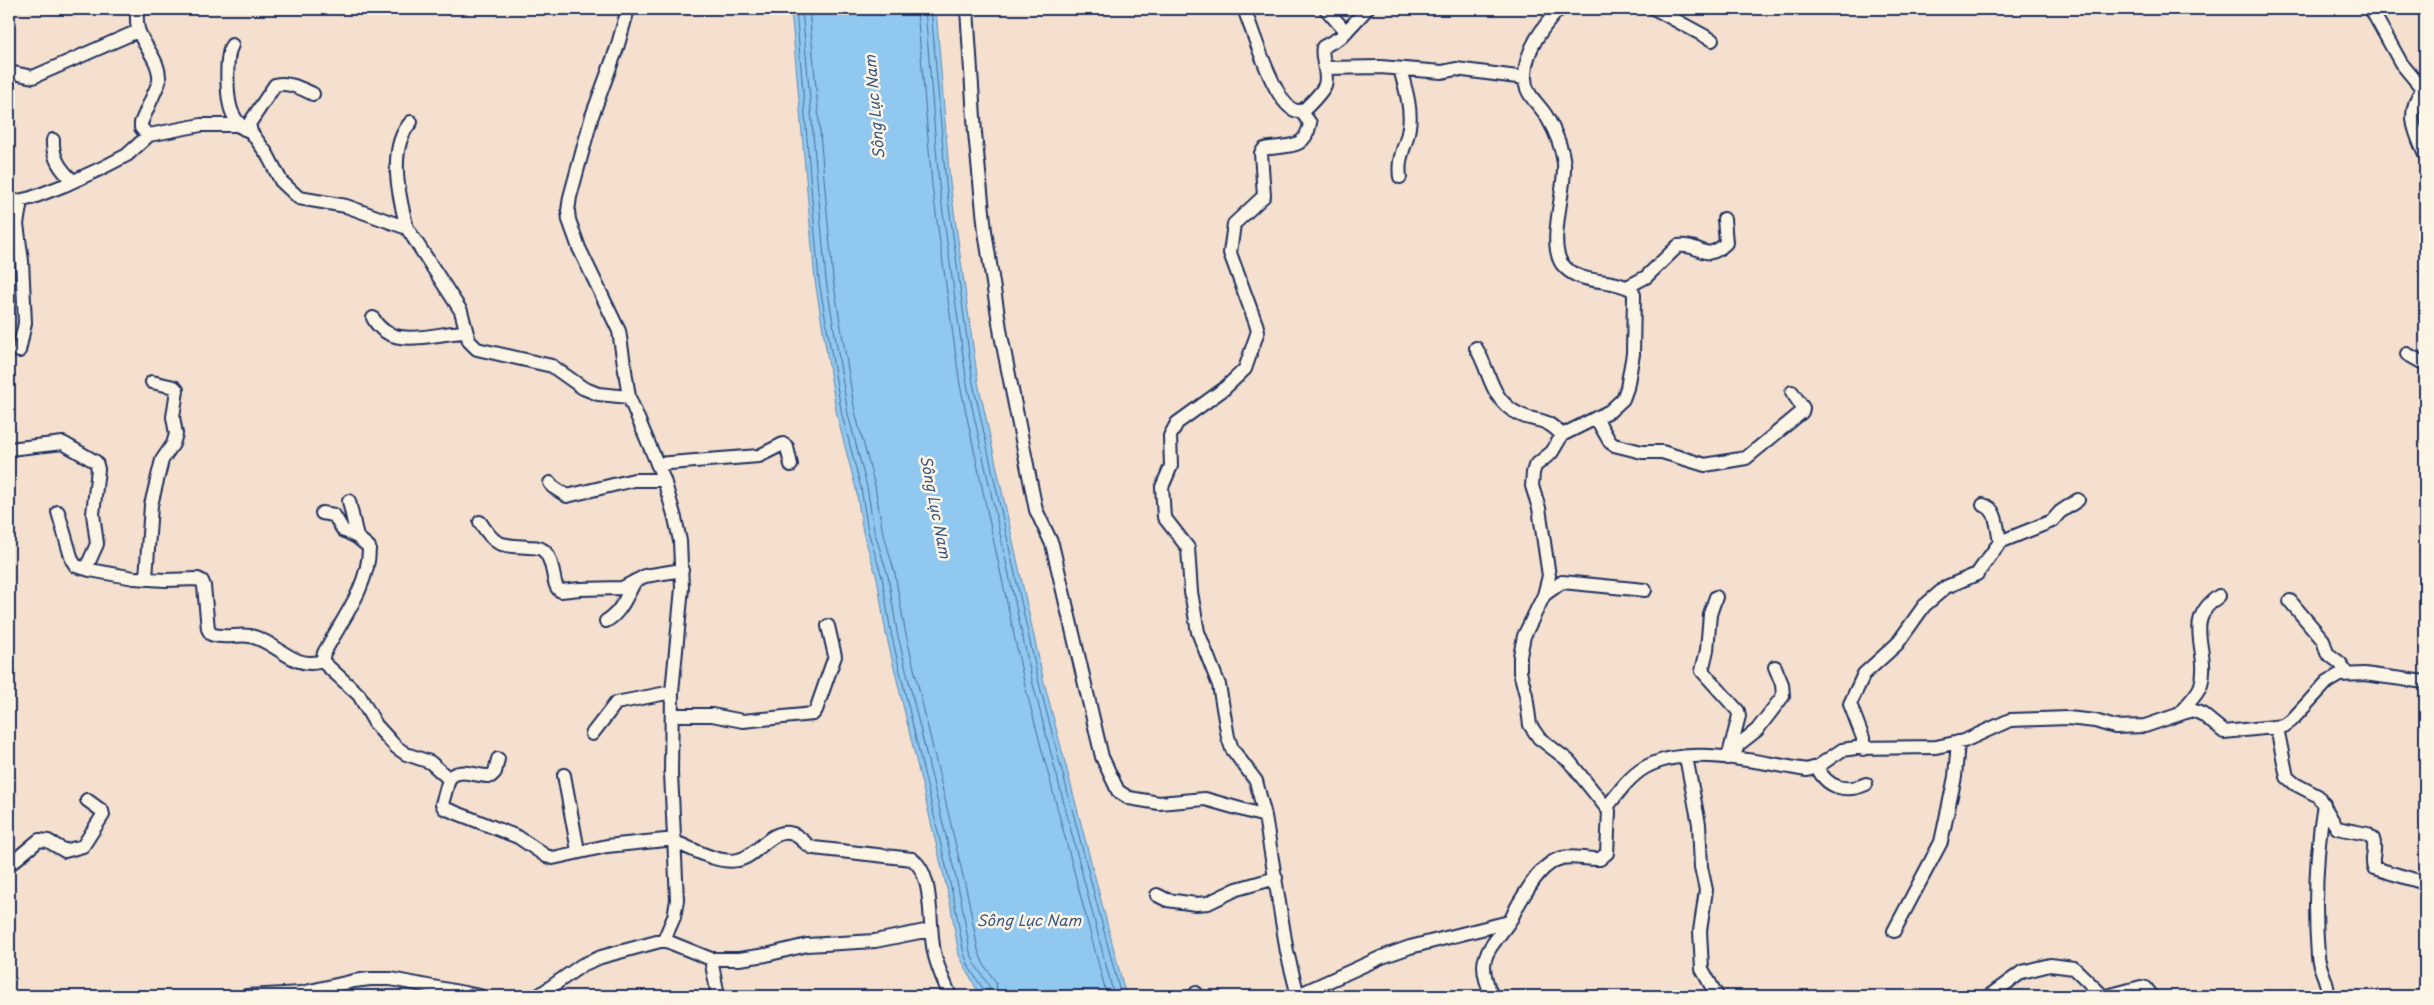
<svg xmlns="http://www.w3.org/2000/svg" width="2434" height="1005" font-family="'Playpen Sans',sans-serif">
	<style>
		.water { fill: #90c8ef; stroke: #618bb5 }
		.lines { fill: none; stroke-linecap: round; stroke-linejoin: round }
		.shore { stroke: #4a6c98; stroke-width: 1 }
		.minor-casing { stroke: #1b2f5e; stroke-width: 16 }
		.minor { stroke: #fcf5e5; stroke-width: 12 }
		.labels { text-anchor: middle; stroke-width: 5; stroke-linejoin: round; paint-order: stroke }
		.water-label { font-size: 15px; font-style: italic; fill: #385582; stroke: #fcf5e5 }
	</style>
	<rect width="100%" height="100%" fill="#f5e0cf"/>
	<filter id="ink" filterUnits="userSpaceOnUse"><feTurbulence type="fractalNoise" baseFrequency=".02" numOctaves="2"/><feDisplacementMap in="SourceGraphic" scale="10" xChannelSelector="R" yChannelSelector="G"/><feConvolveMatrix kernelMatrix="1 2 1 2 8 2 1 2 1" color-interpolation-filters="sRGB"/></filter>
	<g filter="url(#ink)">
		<path class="water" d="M791,9H936L950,183L978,382L1044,682L1126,996H980L959,955L950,902L886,634L877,578L863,532L856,489L837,416L815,281Z"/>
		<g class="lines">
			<path class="shore" d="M796,9L819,281L842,415L861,488L868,531L882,577L891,633L954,900L964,954L970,969L983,989L984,996
				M802,9L826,280L848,414L867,487L874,530L888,576L897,632L961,899L970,952L976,966L989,986L991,996
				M809,9L833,279L855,412L875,486L882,528L895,574L905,630L968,897L978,950L983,963L996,983L998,996
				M917,9L932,185L960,385L1025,686L1107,996
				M925,9L939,185L967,384L1033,684L1114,996
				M931,9L946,184L973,383L1039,683L1121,996"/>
			<g class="minor-casing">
				<path id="minor" d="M137,9C137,16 136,25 139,32C146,50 161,62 159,82L141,123V128L149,135
					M628,9L617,48L592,116L570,197L568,211L569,220L579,248L619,331L629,397L664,480L675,518L680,541L682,588L672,692L671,773L677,900L674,917L664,940
					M967,9L975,133L985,231L1001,335L1036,510L1052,544L1102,757L1118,791L1129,798L1159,803L1205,799L1265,816L1287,952L1298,996
					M1244,9C1252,27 1276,112 1299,111C1302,111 1306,108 1308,106C1314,100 1322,92 1325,85C1329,72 1320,59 1323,47L1341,37L1367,9
					M1326,9L1346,32
					M1655,9L1712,40
					M2371,9L2401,63L2425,92
					M232,45C225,57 226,104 234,116C236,121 241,125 244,129
					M1325,68L1380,67L1442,72L1456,69L1525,78
					M9,72L33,77L138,31
					M2422,89C2406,115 2414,129 2425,155
					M251,132L249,124L275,85C288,81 302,89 313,94
					M53,140C52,158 61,170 73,181
					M1400,177C1397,155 1407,146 1409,127C1412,108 1405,87 1400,69
					M9,203L31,198L65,185L102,168L127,155L149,135L201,125H237L251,132L267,154L281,181L299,198L346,206L407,228L461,311L469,341L477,349L552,366L583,388L598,394L629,397
					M407,228C399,197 387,148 411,122
					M1627,287L1646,277L1678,246C1702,243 1704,264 1726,243L1724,219
					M373,318C391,352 436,332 466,332
					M1476,348C1490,370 1490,399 1517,413C1536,424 1542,414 1562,435
					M19,351L25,323L22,261L17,224L21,201
					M2407,354L2425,364
					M1596,418L1610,442L1614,445L1642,452H1662L1705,465L1746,458L1802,412L1803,408L1792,392
					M9,449L63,443L96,462L98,469L93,514L97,544L88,564L90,570L134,578L165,580L198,579L202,581L204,586L208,629L211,634C223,639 238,634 250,636C277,641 293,671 322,661
					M657,464L759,456L783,444L787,447L791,465
					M550,483L553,487L567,496L634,480H664
					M349,501L357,537L369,547C370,585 341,621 324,653L322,661L359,695L376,725L396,747L406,754L430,762L449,779L442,804L444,808L518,837L546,856L553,858L607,846L675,839
					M1983,505C1998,508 1997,530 2000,542
					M58,512L72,560L76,566L90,570
					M322,513L334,515L343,530L357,537
					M480,522C496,547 499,545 528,547C534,547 539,547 543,550C556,560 551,588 561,591L580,589L622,588L645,576L682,570
					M146,578L151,505L162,460L173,444L176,434L173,417L177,390L174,387L152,382
					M1544,595L1562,582L1645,590
					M1716,597L1710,614L1707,650L1702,671L1738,711L1739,716L1728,758
					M2290,601L2323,640L2327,653L2340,663L2348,674
					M606,621C621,613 627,595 635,581
					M2180,713C2186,705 2198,695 2201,685C2211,649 2181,622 2219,596
					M672,715H712L743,721L813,714L816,710L835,656L828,626
					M2277,728L2287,777L2295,784L2318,796L2337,828L2367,834L2373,839C2377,849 2370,859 2374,868L2425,883
					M592,734L616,703L672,692
					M1863,749V738L1850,704L1864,674L1897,644L1924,606L1946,587L1977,574L2000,542L2052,521L2060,512L2078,500
					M1686,757L1699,824L1701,867L1706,890L1700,931L1702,969L1717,996
					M1733,758L1738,745L1757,730L1783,696L1782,684L1775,667
					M1817,767C1827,788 1846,793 1866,784
					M564,775L578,851
					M449,779C458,766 477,777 491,776L495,772L498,759
					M2324,804C2316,854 2314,905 2318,956C2319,970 2329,982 2328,996
					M1607,807C1618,793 1629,777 1644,768C1687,743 1761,763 1807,770L1817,767L1842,750L1856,748L1936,747L1964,741L2010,720L2068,718L2095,721L2115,727L2145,726L2192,710L2202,714L2224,732L2284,726L2291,721L2327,682L2339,675L2364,674L2425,682
					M1265,816L1256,781L1232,749L1228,737L1219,685L1198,632L1191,592L1188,548L1164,517L1162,487L1171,466L1170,436L1177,423L1224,389L1245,369L1258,331L1256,324L1230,253L1234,224L1264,196L1261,153L1264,149C1286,144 1305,152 1310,123L1301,111
					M675,842C693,849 718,864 738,860C756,857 770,830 789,833C800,834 804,845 814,848L912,859C935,875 928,925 934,952C937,967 944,981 950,996
					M9,865L39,840L48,841L65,851L83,846L103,815L102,811L87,800
					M1157,895L1167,900L1196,904L1208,903L1237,889L1276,878
					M1894,931L1941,842L1955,777L1958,742
					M711,959L718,996
					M1196,993L1197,996
					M1298,995L1382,957L1410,947L1509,922C1514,916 1514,911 1518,905C1528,889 1541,863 1562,858C1574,855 1587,860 1600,859L1607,853L1609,811L1569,761L1539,738L1530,725L1526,695L1520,672V656L1524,636L1544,595L1549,576L1539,508L1532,486L1533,473L1535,466L1552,452L1562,435L1610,411L1623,399L1627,388L1633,354L1634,295L1632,290C1611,277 1579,286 1562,264C1547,243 1566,190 1564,163C1562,147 1555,131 1547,117C1538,102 1524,95 1525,75C1526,49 1542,28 1559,9
					M246,996L301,993L354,981L370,979H391L480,996
					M538,996L582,965L601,957L664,940L711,959H739L766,955L807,945L875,941L930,930
					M1492,996C1475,958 1487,953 1509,922
					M1989,996L2022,972L2050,965L2074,968L2102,995L2107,996L2141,987L2146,988L2152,996"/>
			</g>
			<use href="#minor" class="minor"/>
		</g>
	</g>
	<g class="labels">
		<g class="water-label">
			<text transform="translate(875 107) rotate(-95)" y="5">Sông Lục Nam</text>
			<text transform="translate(935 507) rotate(79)" y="5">Sông Lục Nam</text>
			<text x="1029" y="926">Sông Lục Nam</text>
		</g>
	</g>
	<rect width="2434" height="1005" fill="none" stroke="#fcf5e5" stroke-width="30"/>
	<rect x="15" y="15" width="2404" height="975" fill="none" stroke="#1b2f5e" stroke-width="2" filter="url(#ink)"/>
</svg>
